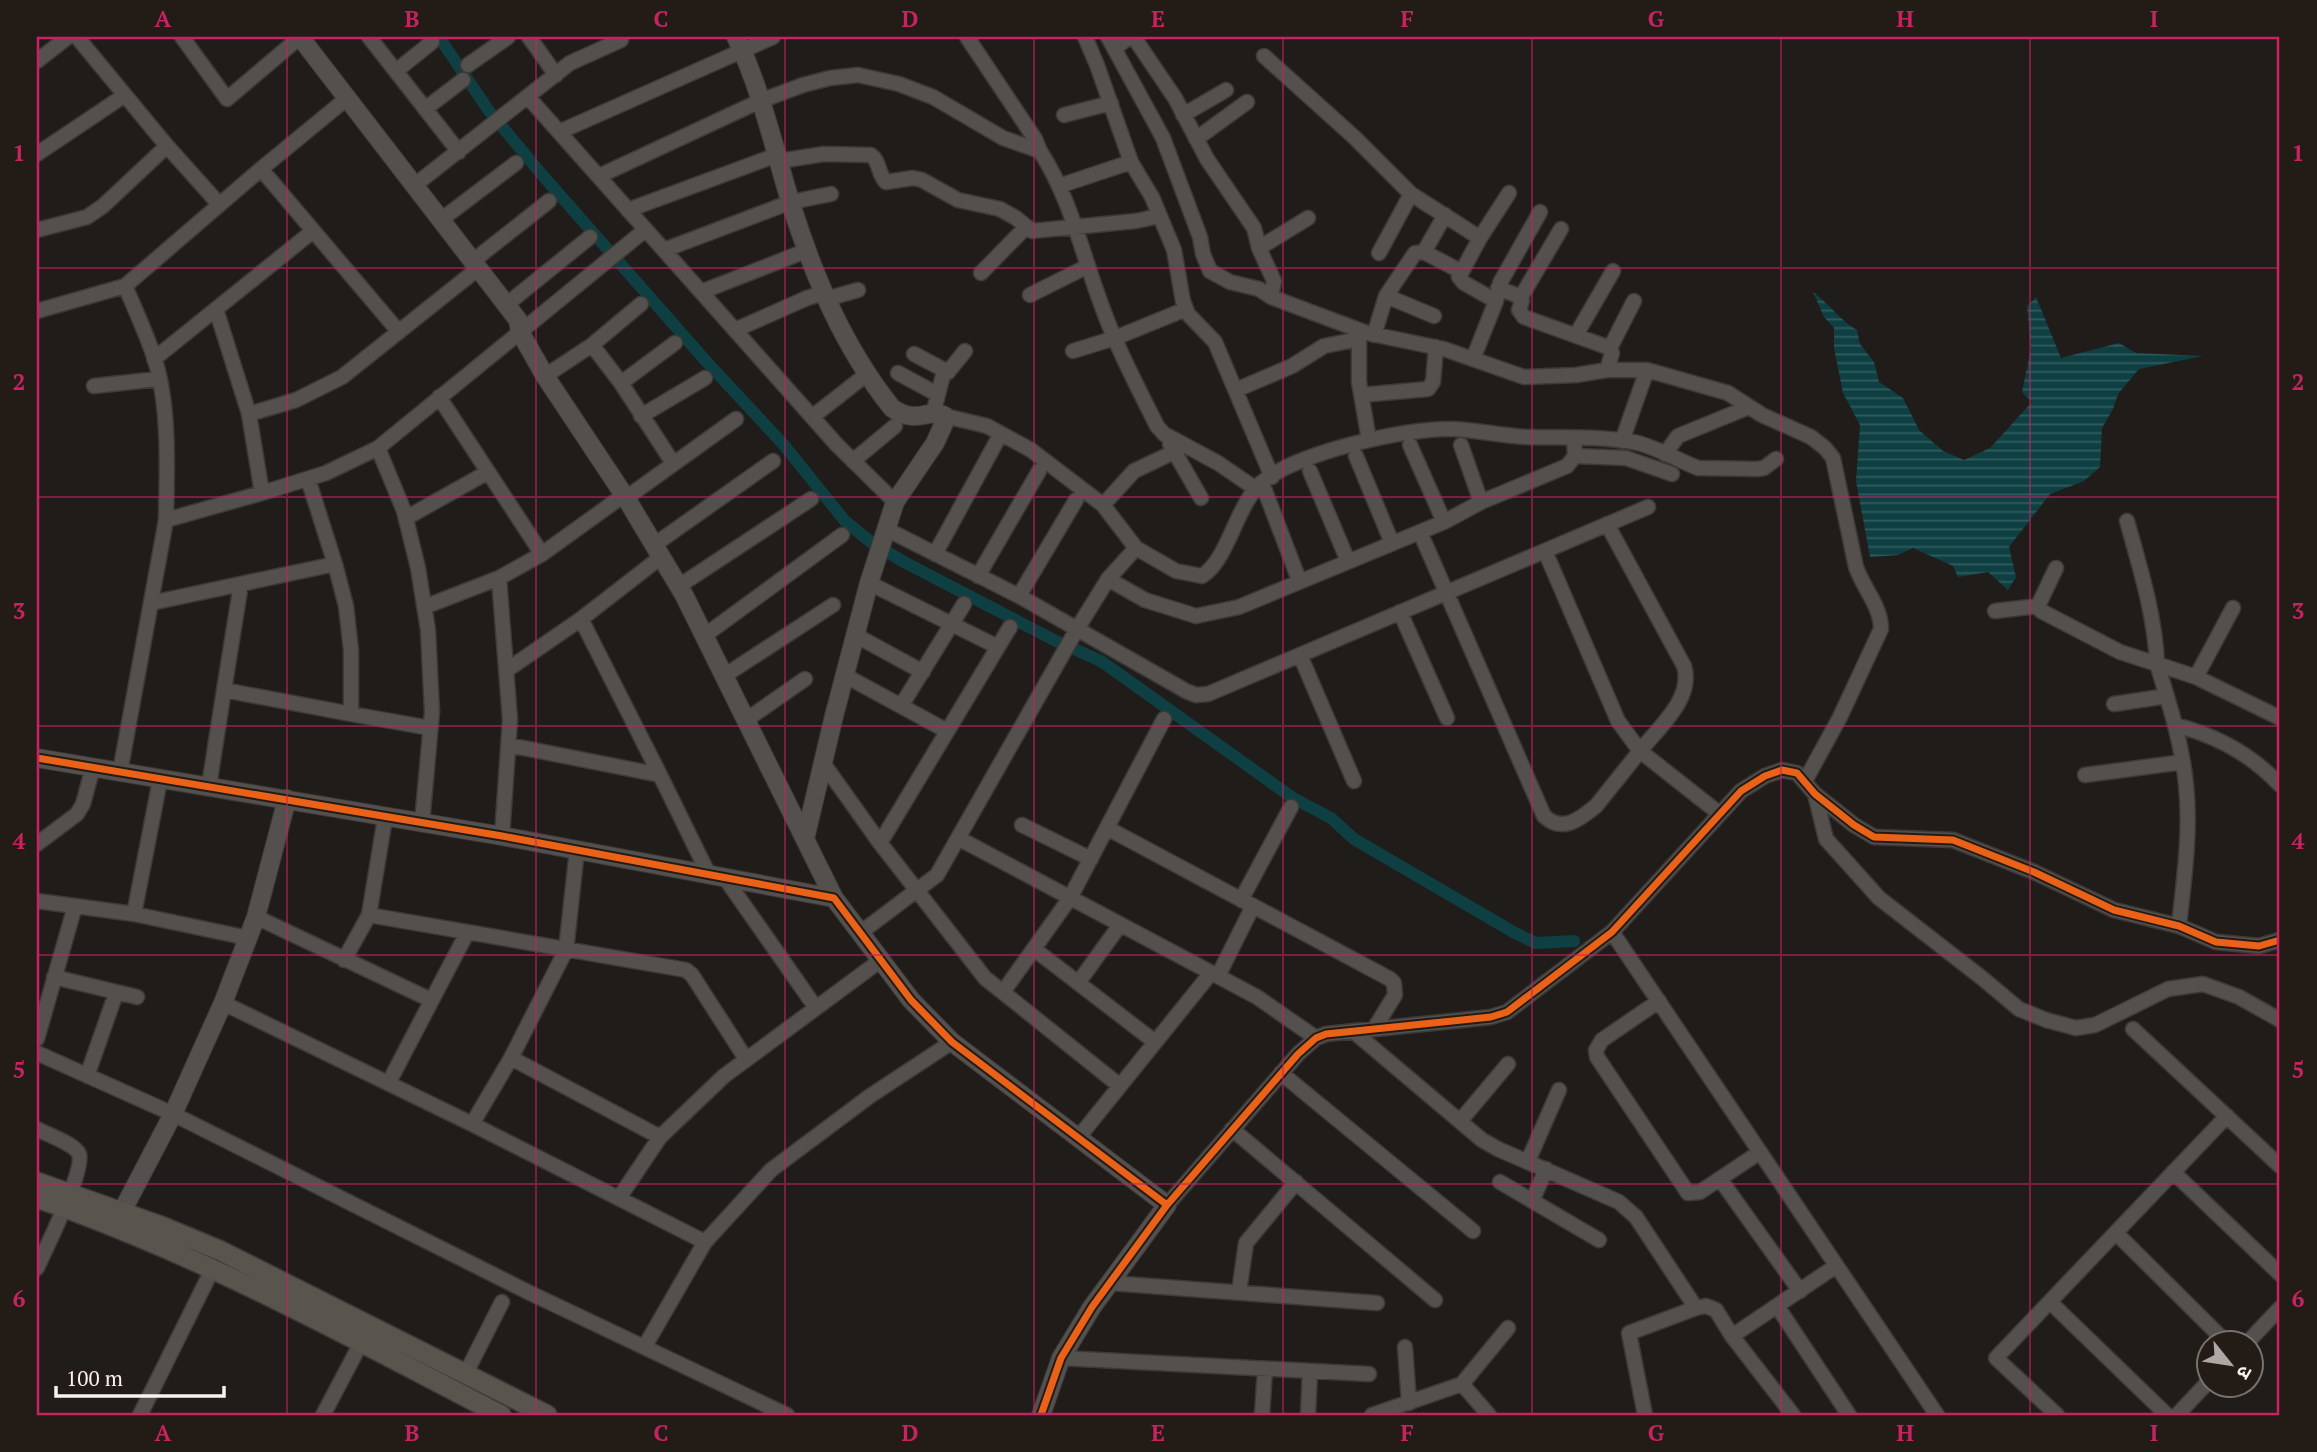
<svg xmlns="http://www.w3.org/2000/svg" width="2317" height="1452" font-family="'PT Serif','Noto Sans Devanagari',serif">
	<style>
		.water { fill: url(#water-rules) }
		.lines { fill: none; stroke-linecap: round; stroke-linejoin: round }
		.canal { stroke: #0e4043; stroke-width: 12 }
		.minor-casing { stroke: #3c3937; stroke-width: 17 }
		.tertiary-casing { stroke: #3c3937; stroke-width: 20 }
		.secondary-casing { stroke: #3c3937; stroke-width: 22 }
		.minor { stroke: #53504e; stroke-width: 14 }
		.tertiary { stroke: #53504e; stroke-width: 18 }
		.secondary { stroke: #59544e; stroke-width: 19 }
		.cycleway-casing { stroke: #231b16; stroke-width: 11 }
		.cycleway { stroke: #ea6118; stroke-width: 7 }
		.grid { fill: none; stroke: #c52362; stroke-width: 2; stroke-opacity: 0.55 }
		.neatline { fill: none; stroke: #c52362; stroke-width: 2.5 }
		.grid-label { font-size: 23px; text-anchor: middle; font-weight: bold; fill: #c52362 }
	</style>
	<defs>
		<pattern id="water-rules" width="6" height="5" patternUnits="userSpaceOnUse" patternTransform="scale(1.75)"><rect width="6" height="5" fill="#0e4043"/><path d="M0 2.5h6" fill="none" stroke="#325c5e"/></pattern>
	</defs>
	<rect width="100%" height="100%" fill="#201c19"/>
	<path class="water" d="M1813,292C1831,305 1838,319 1857,330L1860,344L1874,362L1879,382L1903,398L1919,430L1943,451L1964,460L1990,448L2032,402L2022,392L2031,349L2027,306L2036,297L2061,358L2119,343L2136,353L2203,356L2139,369L2118,394L2113,409L2102,428L2100,467L2084,481L2050,494L2009,547L2016,577L2008,590L1988,572L1958,577L1953,566L1913,548L1898,555L1870,557L1856,481L1860,425L1843,393L1834,348V328L1824,317Z"/>
	<g class="lines">
		<path class="canal" d="M439,37L489,111L544,177L705,360L783,444L845,521L872,543L906,563L1056,641L1101,661L1293,798L1331,818L1354,839L1515,933L1536,943L1574,941"/>
		<g class="minor-casing">
			<path id="minor" d="M77,37L167,146
				M182,37L227,99L293,43
				M369,37L459,152
				M529,37L556,75
				M967,37L1035,139L1040,151
				M1085,37L1097,65L1131,162L1152,197L1174,250L1183,301L1188,314L1215,342L1272,477
				M1108,37L1163,138L1200,237L1203,254L1210,271L1230,282L1259,289L1271,297L1367,333L1444,349L1524,377L1576,375L1607,370H1647L1622,441
				M1115,48L1128,38L1135,39L1175,98L1207,159L1254,228L1259,248L1274,281L1271,297
				M1264,56L1354,137L1411,194L1480,238L1459,277L1464,283L1496,301
				M37,61L68,37
				M468,65L508,37
				M396,71L432,42
				M528,97L837,445L895,502
				M425,109L463,80
				M1064,115L1111,103
				M1183,115L1226,90
				M559,132L773,37
				M1196,139L1247,102
				M37,154L125,95
				M779,161L824,154L871,155C880,161 878,175 886,182L913,178L922,180L958,200L1000,209L1016,218L1032,231L1136,221L1159,216
				M261,169L340,104
				M599,176L760,101L803,85L830,78L858,75L899,84L933,97L1003,138L1040,151C1070,197 1082,253 1101,304C1116,346 1137,386 1157,426L1164,434L1218,463L1256,489
				M415,185L570,63L621,40
				M1059,186L1131,162
				M628,210L777,155
				M442,219L516,163
				M37,230L87,217L103,206L167,146L219,204
				M1480,238L1509,193
				M1259,248L1308,218
				M664,250L791,202L831,194
				M1424,252L1445,215
				M1379,253L1411,194
				M473,261L549,201
				M981,273L1026,227
				M125,286C135,309 146,333 154,357C170,405 167,469 166,520
				M1498,288L1521,297L1522,301L1519,310L1524,317L1610,348L1612,353L1607,370
				M701,292L808,250
				M1030,295L1088,266
				M1386,296L1434,316
				M1521,297L1561,229
				M826,299L858,290
				M506,305L590,237
				M216,309L249,414
				M37,311L125,286L261,169L399,332
				M735,330L807,298L824,293
				M1359,331V382L1369,440
				M1374,335L1386,296L1415,253L1424,252L1460,271
				M1576,335L1613,271
				M592,345L621,383L673,463
				M1610,348L1634,301
				M1073,351L1115,338L1186,309
				M914,354L948,372
				M154,359L313,231
				M1473,359L1496,301L1500,283L1540,212
				M1647,370L1728,393L1762,415L1811,437L1825,448L1833,458L1856,567C1863,588 1881,606 1881,629L1840,717L1805,781
				M898,373L937,394
				M545,376L592,345L641,304
				M621,383L675,343
				M94,386L158,379
				M1236,390L1292,366L1324,346L1359,339
				M1361,395L1428,389L1433,382L1436,347
				M439,397L542,554
				M933,414L943,375L948,372L965,351
				M641,416L705,378
				M945,416L987,426L1031,450L1103,505L1136,548L1176,571L1202,576C1228,560 1236,506 1261,483C1295,453 1408,427 1453,429C1478,430 1502,436 1527,437C1562,438 1599,436 1633,442C1655,446 1677,460 1698,468L1757,469L1764,468L1776,459
				M812,417L867,374
				M1170,444L1201,498
				M1410,445L1444,522
				M1461,445L1481,502
				M378,448L326,473L262,493L249,414L296,400L342,377L470,275
				M1665,454L1678,436L1749,407
				M1356,456L1392,543
				M1575,456L1626,458L1672,474
				M853,461L895,426
				M1310,471L1348,561
				M308,479L335,564
				M1262,483L1299,580
				M626,498L736,419
				M1103,505L1134,471L1174,452
				M406,518L488,472
				M886,529L1019,596L1076,500
				M1420,532L1544,816C1562,833 1579,820 1596,806L1640,751L1720,814
				M654,545L773,461
				M1545,551L1618,721L1640,751C1659,727 1694,698 1684,666L1607,524
				M935,554L998,439
				M2056,568L2038,606L2041,611L2120,652L2157,664C2155,615 2140,568 2127,521
				M978,576L1039,471
				M499,578L510,720L502,836
				M1108,579L1136,548
				M869,583L998,647
				M679,586L811,499
				M1019,596L1186,691L1196,695L1208,694L1648,507
				M151,603L335,564L346,606L351,650V714L430,728
				M424,607L499,578L542,554L624,495
				M1995,611L2038,606
				M1400,612L1447,718
				M855,635L923,672
				M704,636L842,535
				M1300,655L1354,781
				M507,670L581,619
				M844,675L947,731
				M724,676L833,605
				M2196,677L2233,608
				M224,690L241,584
				M2114,704L2167,696
				M901,706L964,604
				M746,720L805,679
				M2175,725C2215,735 2251,754 2280,785
				M509,745L660,775L709,875
				M823,763L880,843L985,978L1120,1086
				M120,772L166,520L262,493
				M660,775L581,619L661,557
				M2085,775L2183,762
				M160,780L134,914L248,938
				M209,786L224,690L351,714
				M1815,794L1826,839L1879,898L1982,978L2019,1009L2046,1020L2076,1028L2095,1025L2168,989L2203,984L2239,997L2280,1020
				M385,818L369,915L686,970L692,975L746,1059
				M422,823L432,712L428,630L418,568L404,511L378,448L645,230
				M1022,825L1091,859
				M1107,828L1390,979L1394,983L1395,995L1374,1029
				M958,838L1257,997L1316,1038
				M880,843L1010,627
				M37,844L77,814L83,804L93,767
				M577,850L566,950L511,1058L660,1137
				M725,878L816,1008
				M1241,900L1291,807
				M37,901L75,906
				M256,917L431,1000
				M2179,926C2184,879 2191,831 2186,785C2182,743 2169,703 2157,664L2196,677L2280,718
				M1612,932L1937,1415
				M860,933L937,875L1077,629L1108,579L1145,600L1196,616L1239,607L1444,522L1481,502L1567,466L1575,456L1574,439
				M1034,949L1155,1042
				M344,960L369,915
				M1218,976L1253,906
				M54,977L137,997
				M1078,983L1120,925
				M1003,992L1070,898L1164,719
				M1659,1001L1602,1040L1596,1050L1597,1057L1684,1187L1688,1193L1700,1192L1760,1152
				M223,1003L472,1124L705,1242L645,1346
				M2133,1029L2280,1166
				M1353,1031L1482,1140L1498,1149L1619,1202L1628,1210L1636,1217L1696,1308L1629,1333L1645,1415
				M37,1039L75,906L134,914
				M37,1053L173,1114L530,1293L787,1415
				M1281,1073L1473,1231
				M87,1076L116,993
				M389,1082L467,933
				M1461,1120L1508,1064
				M472,1124L511,1058
				M37,1129C46,1134 75,1144 79,1154C85,1170 45,1250 37,1268
				M1232,1129L1435,1300
				M1078,1138L1211,973
				M1528,1161L1559,1090
				M2173,1172L2280,1274
				M1720,1179L1800,1291
				M1500,1182L1599,1240
				M619,1198L660,1137L724,1076L881,960
				M1533,1199L1546,1169
				M1167,1205L1298,1054L1316,1038L1326,1034L1491,1017L1507,1012L1612,932L1741,791L1765,776L1782,770L1797,773L1815,794L1854,825L1874,837L1953,840L2034,872L2114,910L2179,926L2216,942L2259,946L2280,940
				M2116,1233L2228,1344
				M705,1242L771,1170L870,1096L952,1042
				M1110,1283L1377,1303
				M1239,1292L1246,1243L1296,1182
				M2050,1302L2167,1415
				M1777,1306L1849,1415
				M1696,1308L1706,1306L1716,1310L1732,1336L1793,1415
				M1732,1336L1836,1266
				M2246,1344L2280,1308
				M1405,1347L1409,1403
				M1061,1358L1369,1374
				M466,1373L502,1302
				M1462,1384L1508,1328
				M140,1415L212,1270
				M323,1415L361,1343
				M1262,1415L1265,1369
				M1308,1415L1310,1371
				M1372,1415L1462,1384L1489,1415
				M2057,1415L1996,1358L2227,1116
				M2177,1415L2208,1382"/>
		</g>
		<g class="tertiary-casing">
			<path id="tertiary" d="M300,37L518,320L520,332L545,376L626,498L684,595L834,898
				M736,37C761,89 774,148 791,204C814,277 844,348 892,408C918,426 928,407 945,416V421L935,443L895,502L869,583L834,716L805,839
				M37,758L502,836L834,898L911,1000L952,1042L1167,1205L1092,1307L1061,1358L1041,1415
				M116,1223L173,1114L223,1003L256,917L287,799"/>
		</g>
		<g class="secondary-casing">
			<path id="secondary" d="M37,1182L161,1226L221,1251L547,1415
				M37,1198C198,1253 350,1337 501,1415"/>
		</g>
		<use href="#minor" class="minor"/>
		<use href="#tertiary" class="tertiary"/>
		<use href="#secondary" class="secondary"/>
		<g class="cycleway-casing">
			<path id="cycleway" d="M37,758L502,836L834,898L911,1000L952,1042L1167,1205L1092,1307L1061,1358L1041,1415
				M1167,1205L1298,1054L1316,1038L1326,1034L1491,1017L1507,1012L1612,932L1741,791L1765,776L1782,770L1797,773L1815,794L1854,825L1874,837L1953,840L2034,872L2114,910L2179,926L2216,942L2259,946L2280,940"/>
		</g>
		<use href="#cycleway" class="cycleway"/>
	</g>
	<path class="grid" d="M287,37V1415M536,37V1415M785,37V1415M1034,37V1415M1283,37V1415M1532,37V1415M1781,37V1415M2030,37V1415M37,268H2280M37,497H2280M37,726H2280M37,955H2280M37,1184H2280"/>
	<rect width="2317" height="1452" fill="none" stroke="#231b16" stroke-width="77"/>
	<g transform="translate(2230 1364) rotate(120)"><circle r="33" fill="#231b16" stroke="#79716d" stroke-width="2"/>
	<path d="M0-5L12 26L0 18L-12 26Z" fill="#ada8a4"/>
	<text y="-10" font-size="19" font-weight="bold" text-anchor="middle" fill="#f9f3ef">उ</text>
	</g>
	<path d="M56 1386v10h168v-10" fill="none" stroke="#f9f3ef" stroke-width="3.5"/>
	<text x="66" y="1386" font-size="21" fill="#f9f3ef" stroke="#231b16" stroke-width="5" paint-order="stroke">100 m</text>
	<rect x="38" y="38" width="2240" height="1376" class="neatline"/>
	<g class="grid-label">
		<text x="163" y="27">A</text>
		<text x="412" y="27">B</text>
		<text x="661" y="27">C</text>
		<text x="910" y="27">D</text>
		<text x="1158" y="27">E</text>
		<text x="1407" y="27">F</text>
		<text x="1656" y="27">G</text>
		<text x="1905" y="27">H</text>
		<text x="2154" y="27">I</text>
		<text x="19" y="161">1</text>
		<text x="2298" y="161">1</text>
		<text x="19" y="390">2</text>
		<text x="2298" y="390">2</text>
		<text x="19" y="619">3</text>
		<text x="2298" y="619">3</text>
		<text x="19" y="849">4</text>
		<text x="2298" y="849">4</text>
		<text x="19" y="1078">5</text>
		<text x="2298" y="1078">5</text>
		<text x="19" y="1307">6</text>
		<text x="2298" y="1307">6</text>
		<text x="163" y="1441">A</text>
		<text x="412" y="1441">B</text>
		<text x="661" y="1441">C</text>
		<text x="910" y="1441">D</text>
		<text x="1158" y="1441">E</text>
		<text x="1407" y="1441">F</text>
		<text x="1656" y="1441">G</text>
		<text x="1905" y="1441">H</text>
		<text x="2154" y="1441">I</text>
	</g>
</svg>
